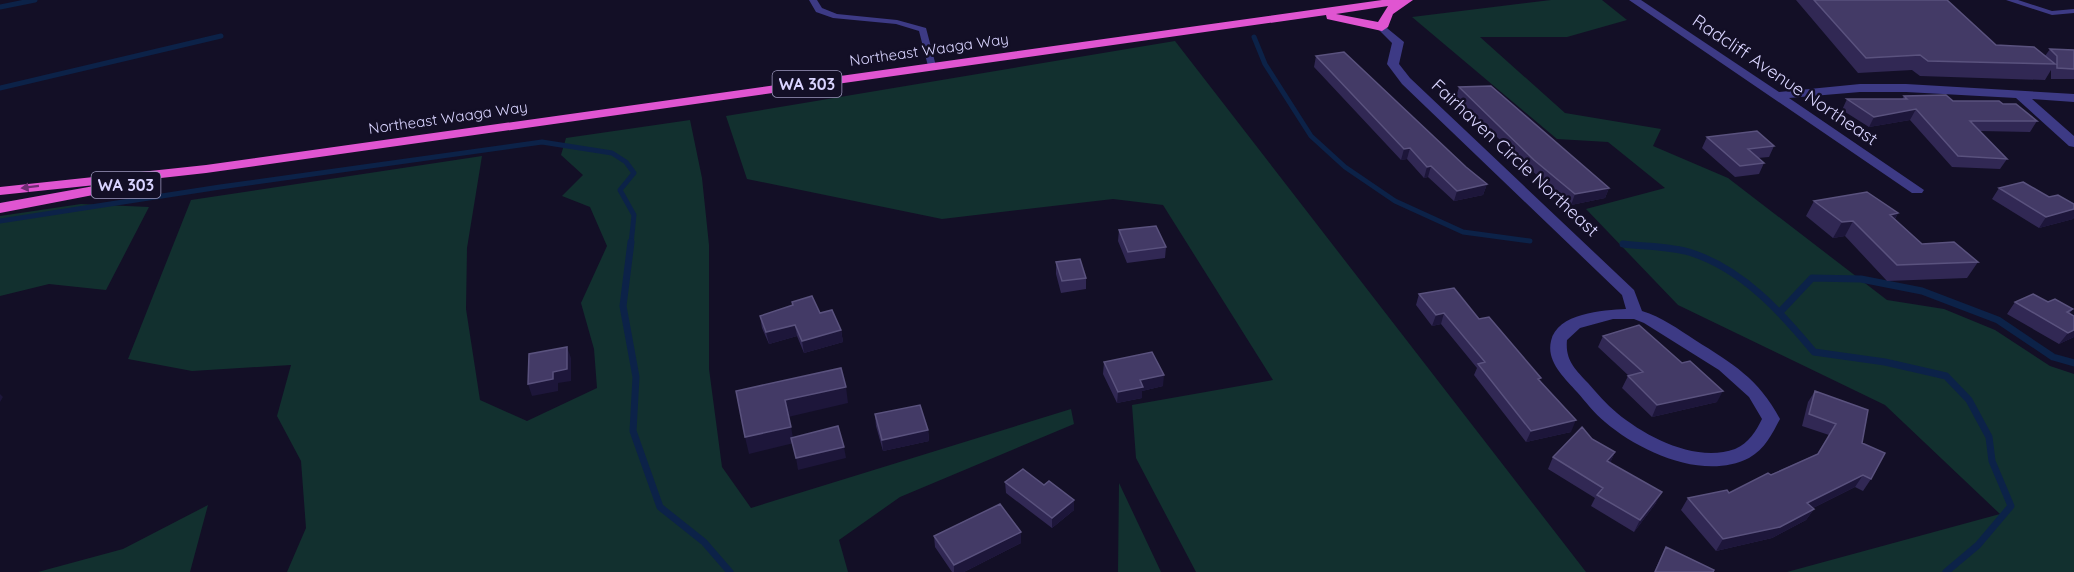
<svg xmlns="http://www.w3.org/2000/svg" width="2074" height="572" font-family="Quicksand,sans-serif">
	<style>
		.green { fill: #12302f }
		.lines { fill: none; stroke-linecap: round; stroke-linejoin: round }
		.stream-far1 { stroke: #0c2248; stroke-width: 5 }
		.stream { stroke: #0c2248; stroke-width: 7 }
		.service { fill: #3d3a85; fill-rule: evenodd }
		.minor { fill: #3d3a85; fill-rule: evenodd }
		.trunk { fill: #e055d1; fill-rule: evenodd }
		.wall { fill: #312854 }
		.shaded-wall { fill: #1d163a }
		.building { fill: #433a66; stroke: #5a527e; stroke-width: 1.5 }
		.oneway { fill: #6f2e73 }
		.labels { text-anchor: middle; stroke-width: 5; stroke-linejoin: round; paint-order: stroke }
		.far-street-label { font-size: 15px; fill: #d9d4ff; stroke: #130f26 }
		.shield { fill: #130f26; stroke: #9e99be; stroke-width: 1.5 }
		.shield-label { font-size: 16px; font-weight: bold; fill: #d9d4ff }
		.street-label { font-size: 18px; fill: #d9d4ff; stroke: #130f26 }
	</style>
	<rect width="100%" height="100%" fill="#130f26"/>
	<path class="green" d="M1551,0H1602L1627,20L1567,37H1480L1565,113L1661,129L1653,146L1728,178L1887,300L1944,309L1995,330L2050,366L2074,374V572H1787L2000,514L1885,405L1678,305L1586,209L1665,188L1608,142L1557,139L1412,17Z
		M1175,41L1586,572H1196L1136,458L1132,405L1273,380L1163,205L1113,199L942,219L747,179L726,116Z
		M690,120L702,178L709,245V369L722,467L751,508L1071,409L1074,424L900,497L839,540L848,572H287L306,528L301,461L277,416L291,365L192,371L128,359L191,200L482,156L467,248L466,309L480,400L527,421L597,388L594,349L581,303L607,246L590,207L562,196L583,175L561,155L566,138Z
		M81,204L149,207L106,290L49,284L0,296V216Z
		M1119,483L1161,572H1118Z
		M208,505L190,572H38L123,549Z"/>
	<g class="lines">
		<path class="stream-far1" d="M0,7L35,0
			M1254,37L1265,64L1311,136L1345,167L1395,201L1463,232L1530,241
			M0,88L221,36
			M0,221L220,187L542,142L612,153L626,162L634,173L620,190L634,215L631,244"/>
		<path class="stream" d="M631,242L623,306L636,377L633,431L660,507L704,542L730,572
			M1623,244C1646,247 1670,246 1692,253C1743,270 1781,312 1814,352L1885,362L1946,376L1969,400L1989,437L1992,461L2011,506L1978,545L1946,572
			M1781,311L1812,278L1861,279L1922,291L1998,320L2053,357L2074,363"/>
		<path class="service" d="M809,0H817L822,8L837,14L897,20L926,28L936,66L932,68L928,66L919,31L896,24L833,18L816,12Z
			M2006,0H2018L2052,11L2074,9V13L2052,15Z"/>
		<path class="minor" d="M1629,0H1641L1779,92L1860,84H1906L2074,94V102L2032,99L2074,136V147L2069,146L2016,98L1906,92H1860L1789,98L1924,190L1922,193H1912Z
			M1382,24L1404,42L1399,64L1410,78L1634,290L1642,311C1662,317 1678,329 1695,340C1733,364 1758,378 1780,419C1772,434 1765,449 1749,458C1704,481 1640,452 1605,422C1594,413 1586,402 1577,392C1565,378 1546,362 1551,341C1557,313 1603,310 1626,309L1622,295L1402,84L1387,64L1392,43L1376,27ZM1613,319H1634L1644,323L1719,370L1749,397L1762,419C1756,431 1749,443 1735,449C1696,463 1646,437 1617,413C1606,404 1597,393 1588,383C1575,369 1565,360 1567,340L1580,328Z"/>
		<path class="trunk" d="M1382,0H1413L1393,14L1388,27L1382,31L1327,19L1326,15L206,173L116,183L121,187L119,190L0,213V203L105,184L0,195V187L206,165ZM1388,6L1378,22L1336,14Z"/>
	</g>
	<path class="wall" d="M1796,0H1947L1996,45L2045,56L2050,49L2074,50V79H2051V70L2045,80L1920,76L1912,70L1858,73Z
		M1316,56L1466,167L1487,184L1483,195L1454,201L1428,177L1424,178L1407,159L1401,160L1314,67Z
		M1459,87L1609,188L1605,198L1571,205L1531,170L1456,97Z
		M1904,96L1953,101L2003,104L2037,121L2030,132L1980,131L2007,159L2000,169L1952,167L1910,120L1869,127L1842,110L1847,99H1902Z
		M1707,137L1774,146L1769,157L1758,158L1764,163L1759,174L1735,177L1702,148Z
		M1999,188L2049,197L2074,204V217L2073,219L2039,228L1992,199Z
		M1814,201L1898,213L1895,219L1922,244L1978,262L1967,278L1887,281L1845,236L1833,238L1806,216Z
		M1119,230L1166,247L1165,258L1127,263L1118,241Z
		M1056,262L1086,278V289L1061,293L1056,274Z
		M1419,294L1479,319L1540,380L1571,432L1526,442L1474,375L1477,368L1441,324L1432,326L1416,305Z
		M792,302L820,313L841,330L843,342L804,353L797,336L769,344L762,328L760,316L792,305Z
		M2015,302H2048L2073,309L2069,314L2074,316V337L2059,344L2007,314Z
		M1603,336L1682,363L1717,402L1652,417L1622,388L1628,376H1629L1598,347Z
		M1104,362L1163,386L1142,391V398L1117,403L1103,374Z
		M1815,391L1862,443L1871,479L1863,491L1855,487L1813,508L1814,509L1806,520L1772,538L1716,551L1681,510L1688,498L1729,493L1817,454L1829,435L1802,426L1808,402Z
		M875,414L928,430L929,441L883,451L876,426Z
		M1592,439L1615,452L1610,463L1656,503L1634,532L1591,506L1595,498L1548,469L1553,457Z
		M1005,482L1074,510L1052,528L1006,493Z
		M934,536L1021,543L964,572H952L935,547Z
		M1666,547L1713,572H1654Z"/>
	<path class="shaded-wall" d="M1916,109L1910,120L1869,127L1874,117Z
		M1410,148L1407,159L1401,160L1404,149Z
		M1431,166L1428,177L1424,178L1427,167Z
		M1487,184L1483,195L1454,201L1457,191Z
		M1609,188L1605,198L1571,205L1575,194Z
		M2074,209V217L2073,219L2039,228L2046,217Z
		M1898,213L1889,229L1890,215Z
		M1853,221L1845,236L1833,238L1842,222Z
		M1444,313L1441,324L1432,326L1436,315Z
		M795,325L797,336L769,344L766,332Z
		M841,330L843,342L804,353L802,341Z
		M2074,330V337L2059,344L2068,333Z
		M567,347L571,358V381L558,383V391L532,396L528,384L553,372Z
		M1164,375L1163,386L1142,391V398L1117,403L1118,392L1140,380Z
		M846,387L848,403L788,417L785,400Z
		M1723,391L1717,402L1652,417L1657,405Z
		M0,394L3,397L0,402Z
		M1576,420L1571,432L1526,442L1531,431Z
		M791,427L794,443L749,454L745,437Z
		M928,430L929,441L883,451L882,440Z
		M844,447L846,458L798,470L796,458Z
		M1615,452L1610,463L1607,461Z
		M1863,475L1855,487L1799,515L1807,503Z
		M1662,492L1656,503L1634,532L1640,520Z
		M1074,500V510L1052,528V518Z
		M1814,509L1806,520L1772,538L1716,551L1723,539Z
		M1021,532V543L964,572H954V565Z"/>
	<path class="building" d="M1814,0H1947L1996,45L2034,47L2055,64L1928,61L1920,55L1866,58Z
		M2050,49L2074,50V69L2057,68V56Z
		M1344,52L1466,167L1487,184L1457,191L1431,166L1427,167L1410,148L1404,149L1316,56Z
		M1491,86L1609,188L1575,194L1534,160L1459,87Z
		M1946,95L1953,101H1999L2003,104H2016L2037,121H1970L2007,159L1958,156L1916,109L1874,117L1847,99H1907L1904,96Z
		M1757,131L1774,146L1748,149L1764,163L1740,166L1707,137Z
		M2023,182L2049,197L2058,195L2074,204V209L2046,217L1999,188Z
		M1867,192L1898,213L1890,215L1922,244L1954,242L1978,262L1897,265L1853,221L1842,222L1814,201Z
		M1156,226L1166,247L1128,252L1119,230Z
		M1080,259L1086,278L1062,281L1056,262Z
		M1454,288L1479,319L1489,317L1541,378L1538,379L1576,420L1531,431L1478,364L1485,362L1444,313L1436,315L1419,294Z
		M2033,294L2048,302L2055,299L2073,309L2067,312L2074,316V330L2068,333L2015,302Z
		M812,296L820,313L832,310L841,330L802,341L795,325L766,332L760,316L793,305L792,302Z
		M1639,325L1682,363L1690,361L1723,391L1657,405L1628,376L1643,372L1603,336Z
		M567,347V369L553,372V379L528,384L529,354Z
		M1152,352L1164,375L1140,380L1143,387L1118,392L1104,362Z
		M841,368L846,387L785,400L791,427L745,437L736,391Z
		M1815,391L1868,410L1862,443L1885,453L1871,479L1863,475L1807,503L1814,509L1780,527L1723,539L1688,498L1727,490L1729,493L1768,473L1771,475L1818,454L1836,424L1809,414Z
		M920,405L928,430L882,440L875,414Z
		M838,426L844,447L796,458L791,438Z
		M1582,427L1592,439L1615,452L1607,461L1662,492L1640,520L1597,495L1603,488L1553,457Z
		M1023,469L1044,485L1049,481L1074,500L1052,518L1005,482Z
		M1000,504L1021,532L954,565L934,536Z
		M1666,547L1714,570L1713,572H1655Z"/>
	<defs><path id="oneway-solid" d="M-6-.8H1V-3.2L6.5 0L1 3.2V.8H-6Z" transform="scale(1.5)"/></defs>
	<use class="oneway" href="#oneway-solid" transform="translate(30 187) rotate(173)"/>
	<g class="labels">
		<g class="far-street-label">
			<text transform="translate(929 50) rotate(-8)" y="5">Northeast Waaga Way</text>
			<text transform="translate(448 118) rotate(-8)" y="5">Northeast Waaga Way</text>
		</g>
		<g class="shield">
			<rect x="772.5" y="71" width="69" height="26" rx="4.5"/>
			<rect x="91.5" y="172" width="69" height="26" rx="4.5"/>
		</g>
		<g class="shield-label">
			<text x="807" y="90">WA 303</text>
			<text x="126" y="191">WA 303</text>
		</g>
		<g class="street-label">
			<text transform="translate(1785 80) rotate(34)" y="6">Radcliff Avenue Northeast</text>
			<text transform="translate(1515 158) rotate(43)" y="6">Fairhaven Circle Northeast</text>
		</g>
	</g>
</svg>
